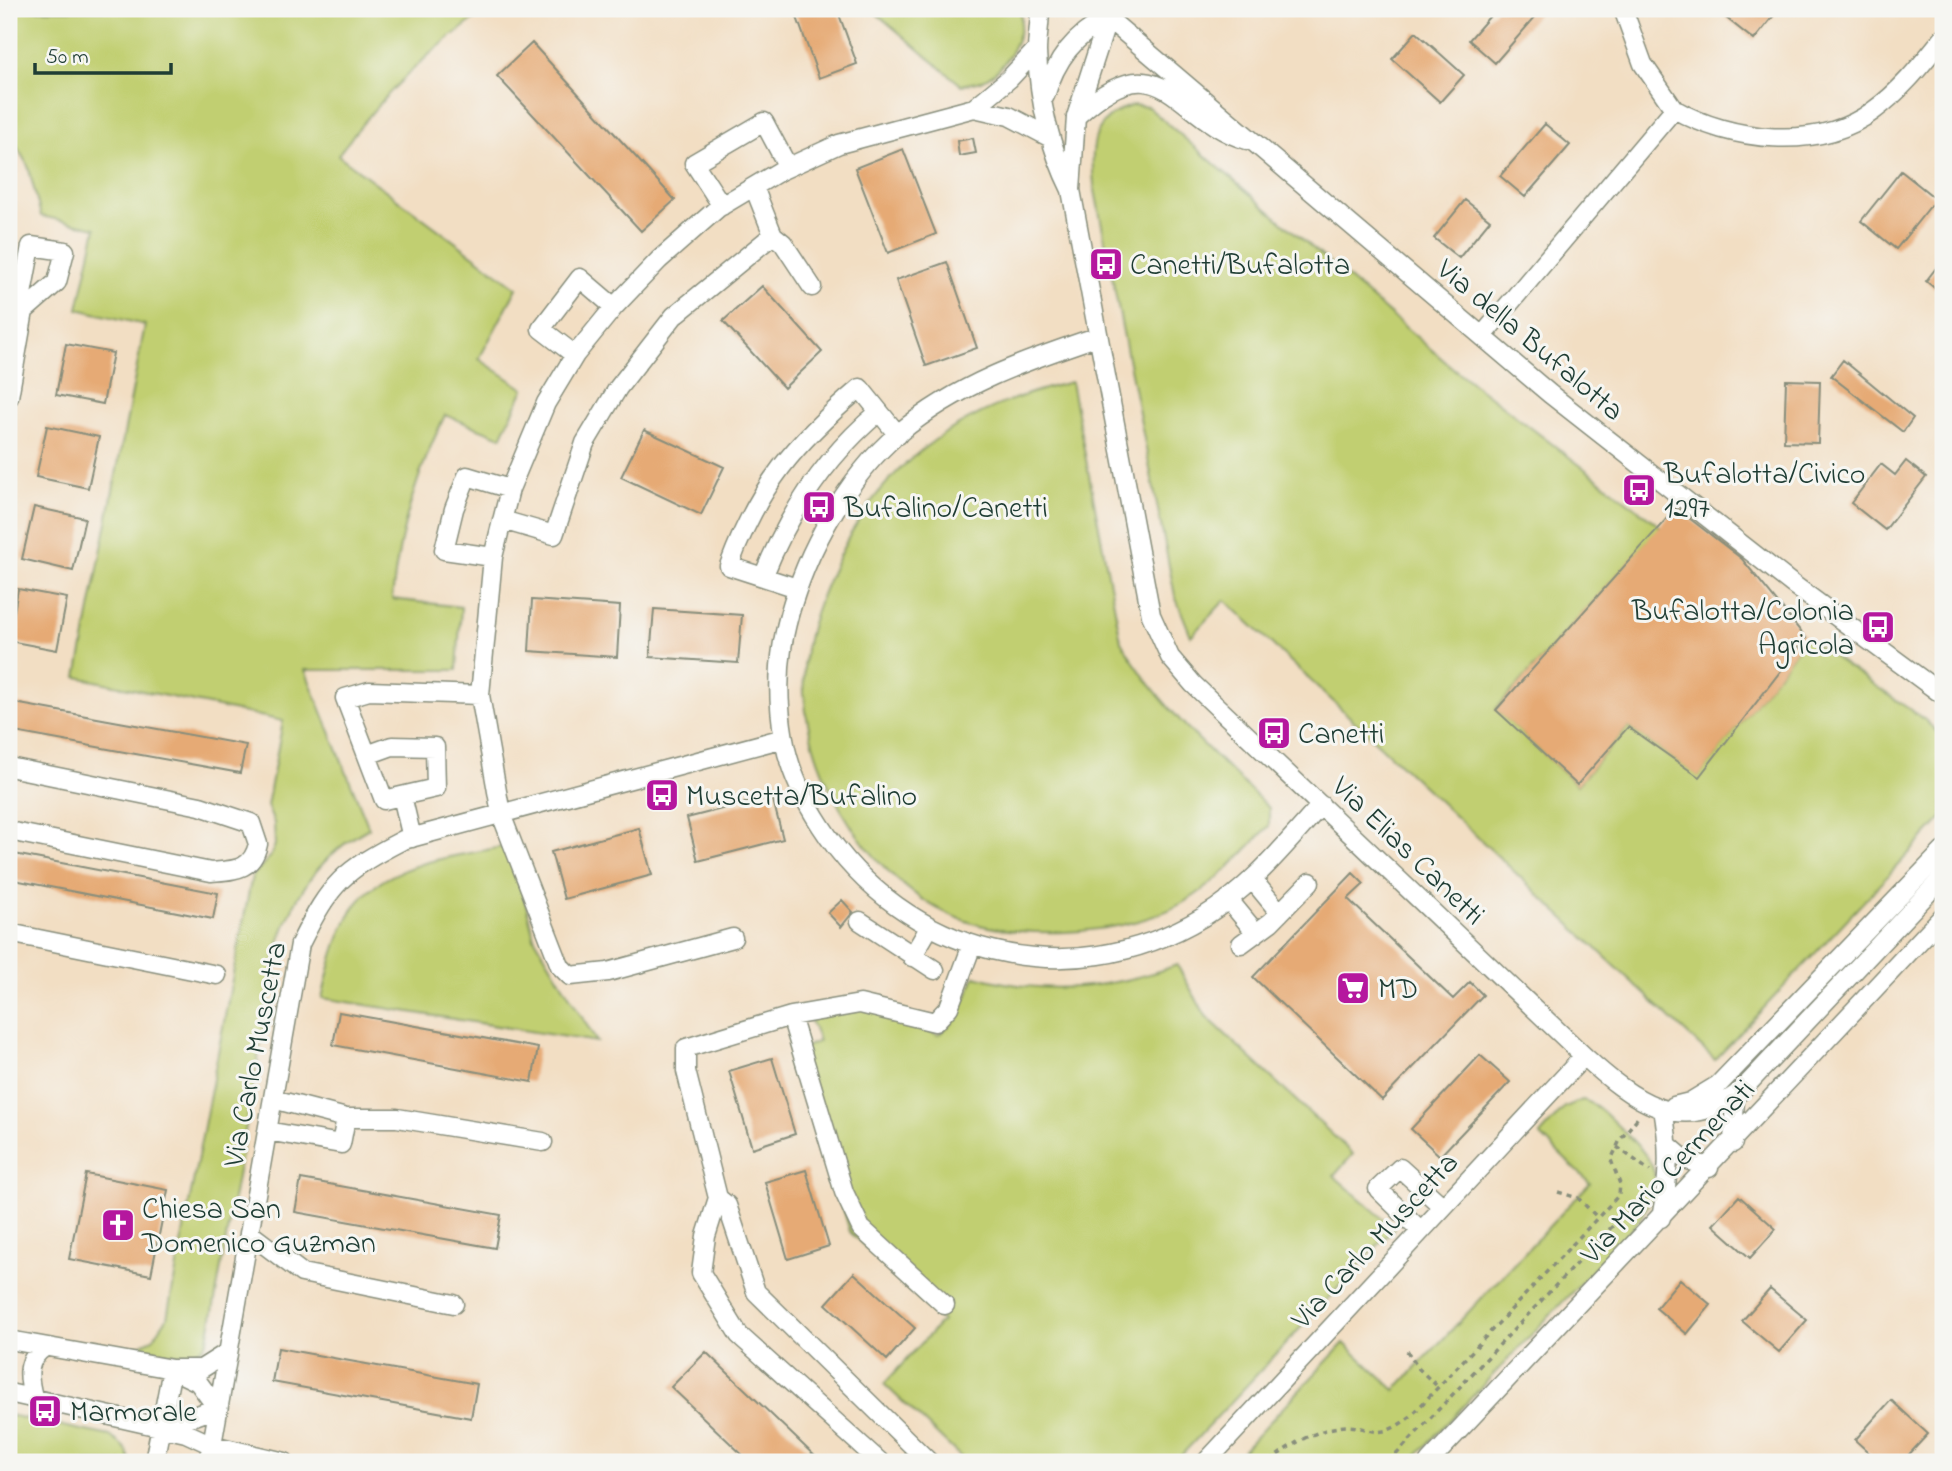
<svg xmlns="http://www.w3.org/2000/svg" width="1952" height="1471" font-family="'Indie Flower',sans-serif">
	<style>
		.green { fill: #c1cf71; stroke: #708652; stroke-width: 2 }
		.building { fill: #e6aa75 }
		.lines { fill: none; stroke-linecap: round; stroke-linejoin: round }
		.minor-casing { stroke: #888e7c; stroke-width: 21 }
		.path { stroke: #888e7c; stroke-width: 3.5; stroke-dasharray: 5 5; stroke-linecap: butt }
		.minor { stroke: #fff; stroke-width: 18 }
		.labels { text-anchor: middle; stroke-width: 6; stroke-linejoin: round; paint-order: stroke }
		.poi-label { font-size: 30px; fill: #1f3d34; stroke: #f6f6f2; text-anchor: start }
		.street-label { font-size: 30px; fill: #1f3d34; stroke: #f6f6f2 }
	</style>
	<rect width="100%" height="100%" fill="#f6f6f2"/>
	<filter id="ink" filterUnits="userSpaceOnUse"><feTurbulence type="fractalNoise" baseFrequency=".0143" numOctaves="2"/><feDisplacementMap in="SourceGraphic" scale="14" xChannelSelector="R" yChannelSelector="G"/><feConvolveMatrix kernelMatrix="1 2 1 2 8 2 1 2 1" color-interpolation-filters="sRGB"/></filter>
	<filter id="wash" filterUnits="userSpaceOnUse"><feTurbulence type="fractalNoise" baseFrequency=".00686" numOctaves="4" result="noise"/><feDisplacementMap in="SourceGraphic" scale="28" xChannelSelector="R" yChannelSelector="G"/><feGaussianBlur stdDeviation="1.57" result="paint"/><feColorMatrix in="noise" values="0 0 0 0 0 0 0 0 0 0 0 0 0 0 0 0 0 1.4 0 .05"/><feComposite in="paint" operator="in"/></filter>
	<g filter="url(#wash)">
		<rect width="100%" height="100%" fill="#f2dec3"/>
		<path class="green" d="M490,9C430,47 380,98 338,155L517,288L479,359L524,389L501,437L445,415C416,474 398,534 392,599L461,607L457,670H305L369,828C320,855 294,894 278,946L208,1340C193,1365 160,1350 137,1346L153,1339L167,1318L252,876L270,857L275,845L274,823L267,806L283,721L77,677L145,325L78,309L96,228L41,216L28,166L9,133V10Z
			M871,9H1020C1025,34 1007,69 983,80C977,83 968,83 961,85Z
			M1134,105L1148,107L1454,369L1661,527L1496,709L1577,785L1628,727L1699,776L1806,638L1925,720L1943,738V817L1715,1060L1225,600L1191,636L1175,596L1094,185C1090,147 1091,117 1134,105Z
			M1071,382L1121,641C1158,707 1216,756 1269,808V826C1245,851 1222,877 1194,896C1157,921 1108,930 1065,932C1033,933 993,931 963,920C864,884 789,752 806,649C812,615 826,583 841,552C887,456 969,406 1071,382Z
			M511,845L534,937L597,1042L322,998C329,969 335,942 349,916C377,861 458,857 511,845Z
			M1177,965L1206,1016L1353,1154L1334,1176L1394,1228L1175,1462H966L884,1384L942,1321L850,1232L798,1050L819,1041L808,1015L866,1004L938,1035L958,1018L975,976C1044,996 1110,989 1177,965Z
			M1582,1100C1597,1103 1606,1115 1617,1125C1657,1163 1670,1179 1634,1227L1410,1462H1232L1344,1343L1395,1390L1590,1183L1540,1135L1565,1107Z
			M9,1415L110,1436C120,1443 129,1449 130,1462H9Z"/>
		<g id="blocks">
			<path class="building" d="M794,9H837L857,64L819,78Z
				M1496,9H1542L1495,63L1469,40Z
				M1715,9H1779L1754,40Z
				M1416,32L1464,75L1440,102L1392,59Z
				M532,43L675,200L641,231L497,76Z
				M1545,124L1570,145L1525,197L1500,176Z
				M973,138L976,153L959,156L957,141Z
				M903,149L936,234L888,253L855,168Z
				M1901,171L1936,199L1896,249L1861,221Z
				M1465,200L1490,220L1459,258L1434,238Z
				M1943,259V295L1926,281Z
				M947,262L977,348L926,366L896,280Z
				M762,286L822,352L784,388L723,321Z
				M66,344L113,353L103,404L56,395Z
				M1843,360L1913,418L1903,432L1831,376Z
				M1786,380L1820,381L1818,443L1784,442Z
				M47,426L99,437L88,488L36,477Z
				M644,430L724,467L701,515L621,477Z
				M1906,461L1926,477L1885,530L1851,503L1881,464L1895,475Z
				M34,507L85,518L73,571L22,559Z
				M1676,508L1742,559L1806,638L1699,777L1628,727L1577,785L1496,710Z
				M18,589L67,598L57,650L9,641Z
				M532,600L620,606L617,657L529,651Z
				M654,609L742,615L738,663L650,657Z
				M9,702L246,745L240,773L9,731Z
				M772,796L783,839L698,861L687,818Z
				M639,828L652,875L564,899L551,852Z
				M9,853L218,893L213,919L9,879Z
				M1353,873L1364,884L1348,899L1453,999L1470,982L1483,995L1382,1100L1253,977Z
				M842,900L853,912L841,927L828,913Z
				M339,1012L538,1048L532,1082L333,1045Z
				M1480,1055L1510,1082L1440,1156L1411,1129Z
				M772,1058L795,1134L752,1148L729,1071Z
				M806,1170L829,1246L788,1259L765,1182Z
				M86,1174L168,1190L151,1275L69,1259Z
				M301,1179L501,1215L495,1248L295,1212Z
				M1739,1196L1776,1229L1750,1258L1713,1225Z
				M854,1273L915,1328L887,1360L826,1304Z
				M1680,1279L1711,1305L1687,1334L1656,1308Z
				M1770,1289L1807,1320L1779,1352L1742,1321Z
				M278,1348L477,1384L471,1418L272,1382Z
				M706,1352L821,1462H750L671,1387Z
				M1891,1400L1928,1434L1902,1462H1879L1855,1440Z"/>
		</g>
	</g>
	<g filter="url(#ink)">
		<use href="#blocks" fill-opacity="0" stroke="#888e7c" stroke-width="2"/>
		<g class="lines">
			<g class="minor-casing">
				<path id="minor" d="M1040,9C1040,23 1037,38 1037,52C1039,101 1049,146 1071,190
					M1097,9L1550,394L1791,583L1943,695
					M1623,9L1643,64L1674,109
					M1108,18L1076,117L1071,190L1151,615L1170,657L1193,684L1584,1056C1631,1099 1682,1139 1742,1090L1943,877
					M1045,96C1056,59 1074,36 1108,18
					M974,108L1009,116L1049,137
					M1078,115C1163,36 1175,120 1247,140
					M754,187L773,235L783,243L812,287
					M722,206L694,163L764,122L788,167
					M9,309L24,311L57,282L65,251L31,246L22,294L24,311L9,397
					M1482,336L1674,109C1730,141 1818,152 1873,111C1901,91 1922,64 1943,38
					M1096,337C1025,361 958,384 899,433C861,465 832,510 811,555C783,618 772,671 784,739C789,770 804,800 821,826C904,955 1069,998 1203,917C1250,889 1285,845 1321,805
					M575,355L541,329L580,278L614,307
					M502,520L554,535L585,443L618,388L674,316L773,235
					M493,557L444,550L454,509L467,476L510,489
					M763,577C789,512 825,457 879,412
					M797,588L729,566C759,485 794,444 860,388L898,435
					M367,755L392,746L435,747L436,788L384,800L345,698L369,691L480,695
					M9,767L200,806L251,823L258,844C252,871 234,870 211,872L9,831
					M402,796L412,838
					M1252,879L1280,913
					M1228,899L1256,933
					M860,921L935,970
					M9,933L217,975
					M733,938L608,972L570,976L560,966L501,814L480,695L493,557L510,489L546,403L575,355L614,307L659,260L718,208L780,171L839,144L974,108L1009,79L1037,49
					M1241,944L1271,922L1310,882
					M912,957L929,928
					M791,1016L844,1192L861,1228L945,1305
					M1674,1106L1690,1102L1718,1085L1943,851
					M346,1118H397L543,1142
					M267,1131L341,1144L346,1118L273,1099
					M1733,1143L1735,1096
					M1669,1146L1683,1158L1709,1168
					M718,1198L706,1236L701,1273L739,1335L880,1462
					M1661,1218C1669,1179 1670,1148 1663,1109
					M1421,1231L1378,1189L1400,1168L1443,1207
					M249,1233L302,1273L454,1304
					M9,1340L172,1369H201L228,1352
					M175,1371L198,1382L217,1408
					M9,1393L186,1433L212,1445L285,1462
					M33,1397C28,1377 25,1360 45,1347
					M164,1427L217,1408
					M154,1462L172,1369
					M209,1462L300,944C331,882 343,871 403,840L784,738
					M929,1462L756,1292L727,1205L718,1198L686,1071V1048L791,1016L860,1004L935,1022L949,1007L972,945
					M1206,1462L1584,1056
					M1429,1462L1943,916"/>
			</g>
			<path class="path" d="M1617,1147L1650,1171
				M1558,1192L1578,1198L1598,1218
				M1407,1351L1418,1368L1438,1387
				M1270,1462C1287,1446 1314,1431 1338,1427C1371,1421 1372,1447 1411,1416L1619,1195L1620,1184L1611,1160L1620,1140L1639,1116
				M1389,1462L1605,1233L1645,1198"/>
			<use href="#minor" class="minor"/>
		</g>
	</g>
	<defs>
		<g id="bus-square" transform="scale(1.75)"><rect x="-9" y="-9" width="18" height="18" rx="4" fill="#b5179e" stroke="#f6f6f2"/><path d="M-5-6H5V4H4V6H2V4H-2V6H-4V4H-5ZM-3.5-4V0h7V-4ZM-3.5 1.2v1.5H-2V1.2ZM2 1.2v1.5H3.5V1.2Z" fill="#fff"/></g>
		<g id="supermarket-square" transform="scale(1.75)"><rect x="-9" y="-9" width="18" height="18" rx="4" fill="#b5179e" stroke="#f6f6f2"/><path d="M-6-5.5h2.5l.6 2H6L4.5 2H-2.5L-4.4-4H-6ZM-1.5 3.2a1.3 1.3 0 1 0 .1 0ZM3 3.2a1.3 1.3 0 1 0 .1 0Z" fill="#fff"/></g>
		<g id="church-square" transform="scale(1.75)"><rect x="-9" y="-9" width="18" height="18" rx="4" fill="#b5179e" stroke="#f6f6f2"/><path d="M-1.2-6h2.4v3.5h3.3v2.4h-3.3V6h-2.4V-.1h-3.3v-2.4h3.3Z" fill="#fff"/></g>
	</defs>
	<g fill-rule="evenodd">
		<use href="#bus-square" x="1106" y="264"/>
		<use href="#bus-square" x="1639" y="490"/>
		<use href="#bus-square" x="819" y="507"/>
		<use href="#bus-square" x="1878" y="627"/>
		<use href="#bus-square" x="1274" y="733"/>
		<use href="#bus-square" x="662" y="795"/>
		<use href="#supermarket-square" x="1353" y="988"/>
		<use href="#church-square" x="118" y="1225"/>
		<use href="#bus-square" x="45" y="1411"/>
	</g>
	<g class="labels">
		<g class="poi-label">
			<text x="1130" y="274">Canetti/Bufalotta</text>
			<text x="1664" y="483">Bufalotta/Civico<tspan x="1664" dy="34">1297</tspan></text>
			<text x="844" y="517">Bufalino/Canetti</text>
			<text x="1854" y="620" text-anchor="end">Bufalotta/Colonia<tspan x="1854" dy="34">Agricola</tspan></text>
			<text x="1298" y="743">Canetti</text>
			<text x="686" y="805">Muscetta/Bufalino</text>
			<text x="1378" y="998">MD</text>
			<text x="142" y="1218">Chiesa San<tspan x="142" dy="34">Domenico Guzman</tspan></text>
			<text x="70" y="1421">Marmorale</text>
		</g>
		<g class="street-label">
			<text transform="translate(1531 339) rotate(40)" y="10">Via della Bufalotta</text>
			<text transform="translate(1409 850) rotate(44)" y="10">Via Elias Canetti</text>
			<text transform="translate(254 1054) rotate(-79)" y="10">Via Carlo Muscetta</text>
			<text transform="translate(1667 1171) rotate(-47)" y="10">Via Mario Cermenati</text>
			<text transform="translate(1374 1240) rotate(-47)" y="10">Via Carlo Muscetta</text>
		</g>
	</g>
	<rect width="1952" height="1471" fill="none" stroke="#f6f6f2" stroke-width="35"/>
	<path d="M35 63v10h136v-10" fill="none" stroke="#1f3d34" stroke-width="3.5"/>
	<text x="46" y="63" font-size="21" fill="#1f3d34" stroke="#f6f6f2" stroke-width="5" paint-order="stroke">50 m</text>
</svg>
